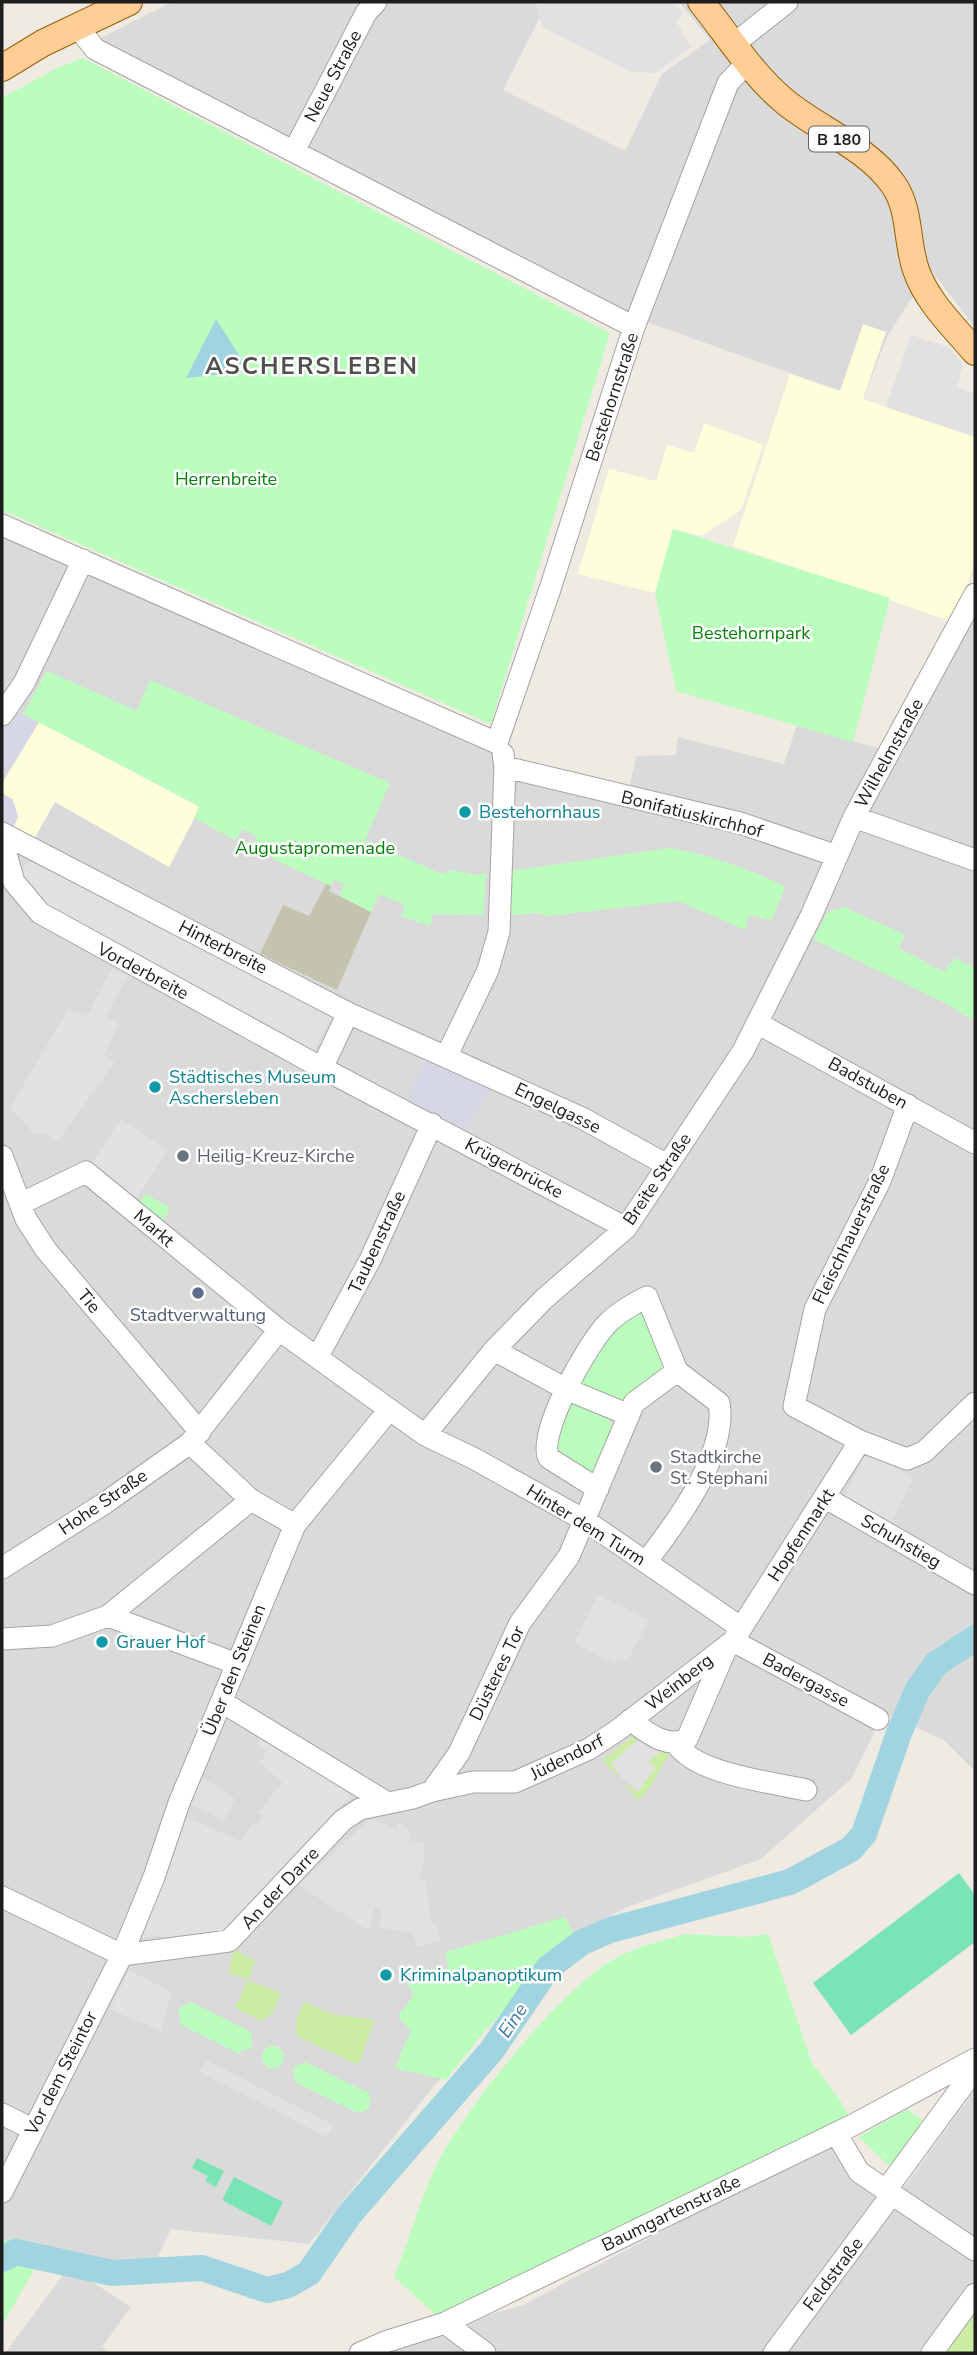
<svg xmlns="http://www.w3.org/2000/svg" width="977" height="2355" font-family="'Nunito Sans',sans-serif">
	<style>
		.residential { fill: #dbdada }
		.education { fill: #fffedb }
		.construction { fill: #c4c3ad }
		.grass { fill: #cbeda4 }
		.park { fill: #bbfdbd }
		.pitch { fill: #7ae4b7 }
		.parking { fill: #e1e1e1 }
		.plaza { fill: #d6d7e5 }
		.water { fill: #9fd4e0 }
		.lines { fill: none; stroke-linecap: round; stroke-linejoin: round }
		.river { stroke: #9fd4e0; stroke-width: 26 }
		.minor-casing { stroke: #a4a4a4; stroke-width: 23 }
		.major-casing { stroke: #965e00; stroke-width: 28 }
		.minor { stroke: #fff; stroke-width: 21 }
		.major { stroke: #ffce97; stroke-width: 26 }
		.culture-dot { fill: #0f9aa8; stroke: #fff; stroke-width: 2.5 }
		.worship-dot { fill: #6b7280; stroke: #fff; stroke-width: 2.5 }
		.service-dot { fill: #5c6f8a; stroke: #fff; stroke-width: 2.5 }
		.labels { text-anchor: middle; stroke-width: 5; stroke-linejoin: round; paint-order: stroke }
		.shield { fill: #fff; stroke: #616161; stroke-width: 2 }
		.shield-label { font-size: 16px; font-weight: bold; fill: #1d1d1d }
		.street-label { font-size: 18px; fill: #1d1d1d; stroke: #fff }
		.park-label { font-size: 18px; fill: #048209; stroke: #fff }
		.culture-label { font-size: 18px; fill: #0d838f; stroke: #fff; text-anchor: start }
		.worship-label { font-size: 18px; fill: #5b616d; stroke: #fff; text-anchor: start }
		.service-label { font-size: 18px; fill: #4e5e75; stroke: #fff }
		.water-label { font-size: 19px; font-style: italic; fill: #407aab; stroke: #fff }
		.district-label { font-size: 24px; font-weight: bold; letter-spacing: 2px; fill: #505050; stroke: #fff }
	</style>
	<rect width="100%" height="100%" fill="#efeae2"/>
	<path class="residential" d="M172,2H536L540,17L503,90L625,151L662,74L710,40L679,2H975V327L930,269L887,337L863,399L644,321L98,39Z
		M2,532L87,565L498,746L511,771L627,800L636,756L676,755L678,737L784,764L797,725L901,755L975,613V1771L944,1740L884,1713L851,1779L761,1859L625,1908L576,1933L434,2086L309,2244L171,2229L156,2261H39L2,2238Z
		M975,2090V2313L945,2353H375L401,2341L523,2305L832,2141L891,2205Z
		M69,2267L131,2307L102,2347L110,2353H5Z"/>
	<path class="education" d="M863,324L886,332L863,399L975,437V561L964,593L947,620L733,546L790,374L840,391Z
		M704,423L763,445L741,510L702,536L673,529L655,593L578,574L609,469L656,481L667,445L694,453Z
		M39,722L200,807L169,867L55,802L34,839L13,828V800L2,793V783Z"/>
	<path class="construction" d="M326,884L331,886L329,891L371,912L337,990L260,954L283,905L309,916Z"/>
	<path class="grass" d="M638,1732L656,1743L612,1762L618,1774L614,1773L603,1760Z
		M664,1748L670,1752L651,1786L638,1801L624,1782L638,1792L649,1762Z
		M236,1950L255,1961L248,1980L281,1993L273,2012L262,2021L235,2008L248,1980L229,1973L233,1952Z
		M304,2002L332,2014L375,2020L358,2065L297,2036L296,2021Z
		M975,2313V2353H945Z"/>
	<path class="park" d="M83,58L610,333L491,724L2,510V98L57,68Z
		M673,529L890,598L853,742L676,691L655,593Z
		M47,671L137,711L150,680L390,783L365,840L442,874L453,870L473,875L486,873L483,915L433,914L430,926L401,916L405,905L379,894L371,912L340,896L344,884L334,880L331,886L273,859L271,854L268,857L251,848L257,837L243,829L235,840L194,818L199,806L23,714Z
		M669,848C709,855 749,868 785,887L772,920L749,915L746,930L678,901L548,916L538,913L509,915L511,871Z
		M844,907L905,935L898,948L944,972L955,958L975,968V1021L945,1003L813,939L828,912Z
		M146,1194L170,1208L159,1229L134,1209Z
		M645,1303L669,1365L632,1396L616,1402L573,1386L603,1335Z
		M567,1400L608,1417L616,1435L598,1481L553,1456Z
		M565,1917L578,1943L486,2029L446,2080L395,2068L411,2031L398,2016L414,1995L408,1984L420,1970L448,1969L446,1952Z
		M686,1934L745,1937L768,1934L812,2063L840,2100L853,2125L445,2323L394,2277C410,2238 423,2189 443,2153C476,2097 559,1990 616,1958C638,1946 662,1941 686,1934Z
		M191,2002L251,2032L252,2049L242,2050L240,2054L180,2024L179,2008Z
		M262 2057a11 11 0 1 1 22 0a11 11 0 1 1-22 0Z
		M305,2062L369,2093L370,2108L358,2113L295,2082L293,2068Z
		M907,2109L925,2122L890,2167L859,2137Z
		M2,2238L39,2261L2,2326Z"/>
	<path class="pitch" d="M959,1873L975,1895V1942L851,2035L813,1983Z
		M197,2158L224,2171L216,2187L205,2181L208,2176L192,2168Z
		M234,2177L283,2202L271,2226L222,2200Z"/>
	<path class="parking" d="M536,2H674L683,14L676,21L691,47L655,73L629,71L542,27Z
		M911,335L950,348L963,365L957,387L975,394V437L886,407Z
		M31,862L334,1012L312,1054L64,921L19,881L26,864Z
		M112,968L128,975L106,1017L119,1024L104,1055L115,1062L57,1142L47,1134H34L10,1108L68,1009L87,1016Z
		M121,1119L167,1150L131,1208L86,1172Z
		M867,1450L913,1478L891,1524L845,1497Z
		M598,1595L649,1620L627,1661L618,1657L615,1664L574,1643Z
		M264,1734L344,1787L350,1797L220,1934L171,1939L157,1935L142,1938L183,1816L241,1841L252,1823L258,1826L263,1815L258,1812L283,1782L260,1763L267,1750L257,1744Z
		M639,1738L661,1751L649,1762L655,1768L638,1792L618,1774L611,1763Z
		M199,1775L235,1799L224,1821L187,1802Z
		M371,1818L396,1829L399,1823L409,1829L410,1843L423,1842L424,1862L418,1881L425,1880L432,1923H436L441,1941L418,1947L412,1932L379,1928L382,1909L375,1906L369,1931L299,1885Z
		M129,1970L172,1992L161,2031L110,2009Z
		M206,2060L333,2125L327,2137L200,2072Z"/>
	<path class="plaza" d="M2,707L39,722L2,783Z
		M2,793L13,800L18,817L13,828L30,837L2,885Z
		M431,1051L499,1085L486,1095L458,1138L402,1109Z"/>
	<path class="water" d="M216,319L249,371L186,378Z"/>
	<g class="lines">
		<path class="river" d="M2,2259L16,2252L112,2273L202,2268L267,2290L288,2285L309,2273L349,2215L492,2050L548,1968L581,1943L610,1930L790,1882L851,1849L864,1834L899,1733L917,1691L936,1664L975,1638"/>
		<g class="minor-casing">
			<path id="minor" d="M77,26L95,49L634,327
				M734,44L787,2
				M294,151L366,13L376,2
				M2,525L497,743
				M2,715L24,683L83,560
				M497,743L550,589L634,327L728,83L748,62
				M505,767L740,823L837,856
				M854,817L975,860
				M2,833L348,1013L582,1118L667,1165
				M2,840L14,882L40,913L322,1068L348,1013
				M759,1024L975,1143
				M447,1055L488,970L499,932L505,767L503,754
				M322,1068L626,1228
				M908,1105L880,1181L815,1309L794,1406L860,1441L907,1459L924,1452L975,1403
				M2,1156L26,1219L46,1250L200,1432
				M20,1204L86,1172L279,1330L425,1435L473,1458L586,1521L740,1627
				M494,1350L566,1389L629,1415
				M318,1356L370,1260L432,1124
				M425,1435L494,1350L545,1298L626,1228L743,1051L811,916L854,817L975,594
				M190,1443L251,1500L295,1525
				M826,1498L975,1584
				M646,1562C676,1523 728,1454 719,1403L677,1371
				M2,1568L105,1503L190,1443L279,1330
				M108,1616L237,1664
				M2,1639L52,1636L108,1616L251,1500
				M733,1641L878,1719
				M222,1702L386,1802
				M630,1720C647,1732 665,1749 687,1739L726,1649
				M676,1743C694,1774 771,1782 806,1790
				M432,1791L459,1753L520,1623L569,1556L634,1403L677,1371L647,1297C633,1304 618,1312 607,1324C588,1343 536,1435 549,1458L598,1489
				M2,1897L122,1955L229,1941L343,1820L360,1809L413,1798L432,1791L473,1782H515L589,1749L618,1730L733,1641L860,1441
				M2,2114L32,2129
				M836,2133L859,2172L975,2250
				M886,2190L975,2069
				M2,2192L122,1955L154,1877L179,1803L295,1525L389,1410
				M445,2323L485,2353
				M360,2353L385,2342L445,2323L853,2125L975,2059
				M774,2353L892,2194
				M932,2353L975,2294"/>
		</g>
		<g class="major-casing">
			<path id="major" d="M701,2C727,34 751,73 783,100C817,129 866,146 893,184C911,209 906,242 916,270C927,302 954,327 975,352
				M2,68L43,43L129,2"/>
		</g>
		<use href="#minor" class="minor"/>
		<use href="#major" class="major"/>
	</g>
	<g class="culture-dot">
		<circle cx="465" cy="812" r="7"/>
		<circle cx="155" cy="1087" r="7"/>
		<circle cx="102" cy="1642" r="7"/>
		<circle cx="386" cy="1975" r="7"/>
	</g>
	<g class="worship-dot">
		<circle cx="183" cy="1156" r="7"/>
		<circle cx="656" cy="1467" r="7"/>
	</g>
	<circle class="service-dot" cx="198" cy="1293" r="7"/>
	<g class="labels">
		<rect class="shield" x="809" y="126.5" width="60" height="25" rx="5"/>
		<g class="shield-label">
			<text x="839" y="145">B 180</text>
		</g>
		<g class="street-label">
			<text transform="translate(333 76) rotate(-62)" y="6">Neue Straße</text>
			<text transform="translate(612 397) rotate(-72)" y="6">Bestehornstraße</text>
			<text transform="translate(889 753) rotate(-61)" y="6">Wilhelmstraße</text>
			<text transform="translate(692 814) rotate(14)" y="6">Bonifatiuskirchhof</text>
			<text transform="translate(223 947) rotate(27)" y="6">Hinterbreite</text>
			<text transform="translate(143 971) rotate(28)" y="6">Vorderbreite</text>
			<text transform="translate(868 1083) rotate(29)" y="6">Badstuben</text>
			<text transform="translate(558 1108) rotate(26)" y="6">Engelgasse</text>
			<text transform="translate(514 1168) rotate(28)" y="6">Krügerbrücke</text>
			<text transform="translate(657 1179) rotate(-56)" y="6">Breite Straße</text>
			<text transform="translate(154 1228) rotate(41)" y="6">Markt</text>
			<text transform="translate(851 1234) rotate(-64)" y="6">Fleischhauerstraße</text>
			<text transform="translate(377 1242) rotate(-65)" y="6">Taubenstraße</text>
			<text transform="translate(89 1301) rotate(50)" y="6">Tie</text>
			<text transform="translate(103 1502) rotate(-34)" y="6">Hohe Straße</text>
			<text transform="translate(586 1525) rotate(32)" y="6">Hinter dem Turm</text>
			<text transform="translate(801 1535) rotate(-57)" y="6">Hopfenmarkt</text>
			<text transform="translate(901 1541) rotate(30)" y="6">Schuhstieg</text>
			<text transform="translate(234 1670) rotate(-68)" y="6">Über den Steinen</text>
			<text transform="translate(497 1673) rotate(-64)" y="6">Düsteres Tor</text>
			<text transform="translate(806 1680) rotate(28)" y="6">Badergasse</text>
			<text transform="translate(679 1682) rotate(-38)" y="6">Weinberg</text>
			<text transform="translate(567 1757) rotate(-27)" y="6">Jüdendorf</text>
			<text transform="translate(280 1888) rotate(-47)" y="6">An der Darre</text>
			<text transform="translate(61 2073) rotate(-63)" y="6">Vor dem Steintor</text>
			<text transform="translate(671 2213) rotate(-26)" y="6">Baumgartenstraße</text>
			<text transform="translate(833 2274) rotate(-53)" y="6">Feldstraße</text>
		</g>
		<g class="park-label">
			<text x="226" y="485">Herrenbreite</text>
			<text x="751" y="639">Bestehornpark</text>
			<text x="315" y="854">Augustapromenade</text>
		</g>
		<g class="culture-label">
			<text x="479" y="818">Bestehornhaus</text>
			<text x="169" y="1083">Städtisches Museum<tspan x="169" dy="21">Aschersleben</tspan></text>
			<text x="116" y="1648">Grauer Hof</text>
			<text x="400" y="1981">Kriminalpanoptikum</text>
		</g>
		<g class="worship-label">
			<text x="197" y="1162">Heilig-Kreuz-Kirche</text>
			<text x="670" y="1463">Stadtkirche<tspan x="670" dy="21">St. Stephani</tspan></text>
		</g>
		<g class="service-label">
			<text x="198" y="1321">Stadtverwaltung</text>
		</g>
		<g class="water-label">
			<text transform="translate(512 2020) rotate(-56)" y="7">Eine</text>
		</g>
		<g class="district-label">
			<text x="312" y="374">ASCHERSLEBEN</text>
		</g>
	</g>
	<rect width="977" height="2355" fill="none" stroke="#1d1d1d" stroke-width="7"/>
</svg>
